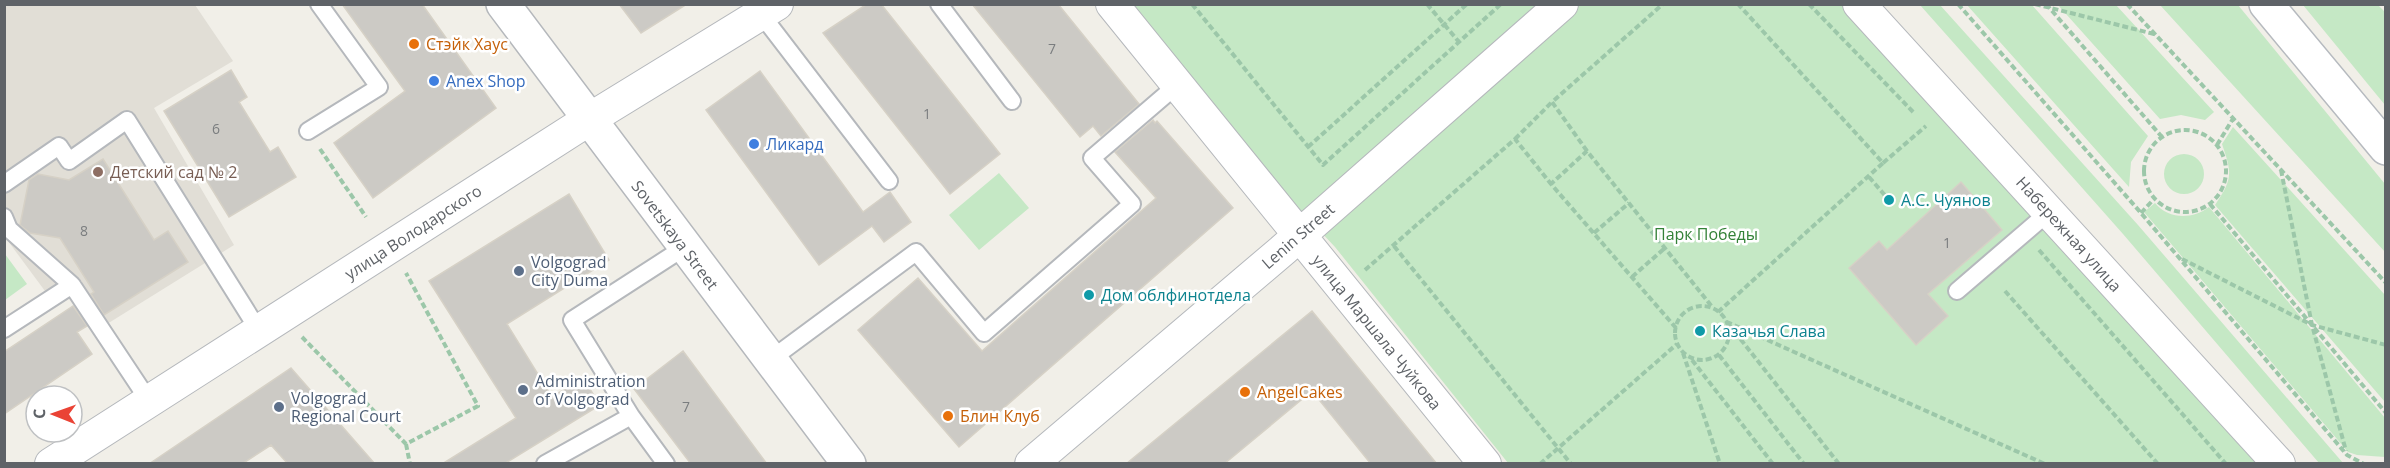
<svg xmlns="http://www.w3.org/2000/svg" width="2390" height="468" font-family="'Open Sans',sans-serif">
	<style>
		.education { fill: #e1ded6 }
		.green { fill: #c5e8c5 }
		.building { fill: #cccac5; stroke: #d6d1c6; stroke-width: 1.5 }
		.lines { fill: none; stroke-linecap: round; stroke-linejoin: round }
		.service-casing { stroke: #b5b8bc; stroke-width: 20 }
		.minor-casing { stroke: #b5b8bc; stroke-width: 34 }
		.tertiary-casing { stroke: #b5b8bc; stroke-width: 36 }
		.secondary-casing { stroke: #b6babf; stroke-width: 36 }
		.path { stroke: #9cc7a9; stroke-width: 4; stroke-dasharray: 6 3; stroke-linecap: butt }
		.service { stroke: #fff; stroke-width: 16 }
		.minor { stroke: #fff; stroke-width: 32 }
		.tertiary { stroke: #fff; stroke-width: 33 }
		.secondary { stroke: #fff; stroke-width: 33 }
		.food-dot { fill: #e8710a; stroke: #fff; stroke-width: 2 }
		.shop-dot { fill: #3f7fe0; stroke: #fff; stroke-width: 2 }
		.education-dot { fill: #8d6e63; stroke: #fff; stroke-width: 2 }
		.culture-dot { fill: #0f9aa8; stroke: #fff; stroke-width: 2 }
		.service-dot { fill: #5c6f8a; stroke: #fff; stroke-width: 2 }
		.labels { text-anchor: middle; stroke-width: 5; stroke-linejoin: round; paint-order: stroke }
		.number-label { font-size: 14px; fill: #7a7d7f }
		.food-label { font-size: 16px; fill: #c56008; stroke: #fff; text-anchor: start }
		.shop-label { font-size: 16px; fill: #366cbe; stroke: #fff; text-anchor: start }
		.education-label { font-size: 16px; fill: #785e54; stroke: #fff; text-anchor: start }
		.culture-label { font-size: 16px; fill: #0d838f; stroke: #fff; text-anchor: start }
		.street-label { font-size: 16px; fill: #5f6368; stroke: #fff }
		.park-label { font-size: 16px; fill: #348238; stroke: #fff }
		.service-label { font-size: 16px; fill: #4e5e75; stroke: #fff; text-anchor: start }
	</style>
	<rect width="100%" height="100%" fill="#f1efe8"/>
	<path class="education" d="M5,5H195L233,61L154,108L234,245L107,324L73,274L45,291L5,237Z"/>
	<path class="green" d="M1133,5H1859L2279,463H1508L1335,247L1285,194Z
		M1920,5H1940L2138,225L2343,463H2319L2123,234Z
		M1967,5H2032L2148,136L2131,162L2129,187Z
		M2058,5H2116L2214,112L2205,120L2181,115L2160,119Z
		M2160,5H2238L2385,184V252Z
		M2303,5H2378L2385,12V105Z
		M2233,127L2385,295V402L2215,205C2233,179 2232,173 2222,144Z
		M2164 174a20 20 0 1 1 40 0a20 20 0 1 1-40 0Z
		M999,173L1029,208L979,250L949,215Z
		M2155,203C2168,219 2192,220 2209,207L2385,418V457L2357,455L2348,452L2144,212Z
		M5,254L27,284L5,300Z"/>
	<path class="building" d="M342,4H422L496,108L373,198L334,143L405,91Z
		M619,4H687L641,33Z
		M867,4H881L1000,154L950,194L823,33Z
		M972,4H1058L1139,104L1101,136L1093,126L1080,137Z
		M231,70L247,97L239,102L270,152L278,147L296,177L229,217L164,111Z
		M760,71L863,212L890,192L911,222L884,242L872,226L819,265L706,110Z
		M1153,120L1155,123L1157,121L1233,208L959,447L858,330L918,278L982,351L1156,198L1115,152Z
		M103,159L154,240L168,231L188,262L104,315L91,294L94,292L60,238L30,233L20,225L29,180L38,174L69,180Z
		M1961,182L2002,230L1928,294L1948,316L1916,345L1849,268L1879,241L1887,250Z
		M569,194L609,260L507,324L552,397L583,378L600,405L504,464H442L516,418L429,281Z
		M73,306L87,326L77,332L92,354L4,414V352Z
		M1312,311L1437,464H1371L1312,391L1224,464H1126Z
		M683,351L767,464H691L634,389Z
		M291,368L375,464H288L271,445L242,464H149Z"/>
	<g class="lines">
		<g class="service-casing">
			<path id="service" d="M939,4L1012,101
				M761,14L889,181
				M308,131L379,87L319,4
				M4,184L59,146L69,161L127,120L259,331
				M4,217L9,229L72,285
				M1957,291L2049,212
				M4,329L72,285L149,401
				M770,360L916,252L984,333L1132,204L1092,158L1177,85
				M631,416L666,464
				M545,464L631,416L572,320L685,247"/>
		</g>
		<g class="minor-casing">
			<path id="minor" d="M1112,4L1485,464
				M1859,4L2279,464
				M51,464L588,120L777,4
				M1031,464L1284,249L1562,4"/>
		</g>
		<g class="tertiary-casing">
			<path id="tertiary" d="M503,4L849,464"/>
		</g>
		<g class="secondary-casing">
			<path id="secondary" d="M2266,4L2386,148"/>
		</g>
		<path class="path" d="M1192,4L1323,165L1501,4
			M1427,4L1459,42
			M1809,4L1915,114
			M1958,4L2141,213L2347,455L2364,464
			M2035,4L2154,34
			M2046,4L2162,137
			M2127,4L2386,283
			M2144 171a41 41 0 1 1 82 0a41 41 0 1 1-82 0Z
			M1515,139L1552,102
			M2217,145L2234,117
			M1308,147L1467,4
			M320,149L366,217
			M1587,151L1552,102L1663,4
			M1883,163L1926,126
			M2281,170L2312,325L2346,451
			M1869,177L1889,200
			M2210,204L2386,413
			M2141,213L2154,199
			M1594,233L1629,203
			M1394,246L1571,464
			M2039,250L2226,464
			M2182,259L2312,325L2386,345
			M1365,270L1515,139L1551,184
			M1632,277L1666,247
			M2005,291L2158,464
			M1675 333a27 27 0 1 1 54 0a27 27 0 1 1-54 0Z
			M1718,312L1883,163L1738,4
			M1676,328L1551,184L1587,151L1713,308
			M302,337L406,444L478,406L406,273
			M1683,353L1720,464
			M1719,355L1804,464
			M1692,360L1773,464
			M406,444L410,464
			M1540,464L1677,344
			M1839,464L1727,322L2045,464"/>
		<use href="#service" class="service"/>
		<use href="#minor" class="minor"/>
		<use href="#tertiary" class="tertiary"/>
		<use href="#secondary" class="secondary"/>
	</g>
	<g class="food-dot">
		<circle cx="414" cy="44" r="6"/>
		<circle cx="1245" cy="392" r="6"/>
		<circle cx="948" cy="416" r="6"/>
	</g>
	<g class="shop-dot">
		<circle cx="434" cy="81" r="6"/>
		<circle cx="754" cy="144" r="6"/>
	</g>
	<circle class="education-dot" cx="98" cy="172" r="6"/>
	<g class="culture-dot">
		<circle cx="1889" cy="200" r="6"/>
		<circle cx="1089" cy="295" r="6"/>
		<circle cx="1700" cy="331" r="6"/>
	</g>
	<g class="service-dot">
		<circle cx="519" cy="271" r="6"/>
		<circle cx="523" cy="390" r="6"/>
		<circle cx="279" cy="407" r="6"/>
	</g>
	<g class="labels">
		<g class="number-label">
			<text x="1052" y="54">7</text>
			<text x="927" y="119">1</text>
			<text x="216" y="134">6</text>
			<text x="84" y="236">8</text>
			<text x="1947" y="248">1</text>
			<text x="686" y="412">7</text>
		</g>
		<g class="food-label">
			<text x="426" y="50">Стэйк Хаус</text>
			<text x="1257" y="398">AngelCakes</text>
			<text x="960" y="422">Блин Клуб</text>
		</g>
		<g class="shop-label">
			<text x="446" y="87">Anex Shop</text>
			<text x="766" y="150">Ликард</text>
		</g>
		<g class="education-label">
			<text x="110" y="178">Детский сад № 2</text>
		</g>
		<g class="culture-label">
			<text x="1901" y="206">А.С. Чуянов</text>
			<text x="1101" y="301">Дом облфинотдела</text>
			<text x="1712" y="337">Казачья Слава</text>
		</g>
		<g class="street-label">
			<text transform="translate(413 232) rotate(-33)" y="6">улица Володарского</text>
			<text transform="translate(2069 234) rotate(48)" y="6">Набережная улица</text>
			<text transform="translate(675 235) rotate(53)" y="6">Sovetskaya Street</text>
			<text transform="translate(1298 236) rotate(-41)" y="6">Lenin Street</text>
			<text transform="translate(1377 332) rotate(51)" y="6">улица Маршала Чуйкова</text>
		</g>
		<g class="park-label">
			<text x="1706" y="240">Парк Победы</text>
		</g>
		<g class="service-label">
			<text x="531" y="268">Volgograd<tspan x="531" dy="18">City Duma</tspan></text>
			<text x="535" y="387">Administration<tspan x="535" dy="18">of Volgograd</tspan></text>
			<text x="291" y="404">Volgograd<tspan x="291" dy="18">Regional Court</tspan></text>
		</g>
	</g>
	<rect width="2390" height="468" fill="none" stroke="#5f6368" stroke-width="12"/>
	<g transform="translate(54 414) rotate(271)"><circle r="28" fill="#ffffff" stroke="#bfc1c3" stroke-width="1.5"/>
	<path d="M0-4.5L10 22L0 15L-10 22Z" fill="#ea4335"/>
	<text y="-9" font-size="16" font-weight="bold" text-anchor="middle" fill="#5f6368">С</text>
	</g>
</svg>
